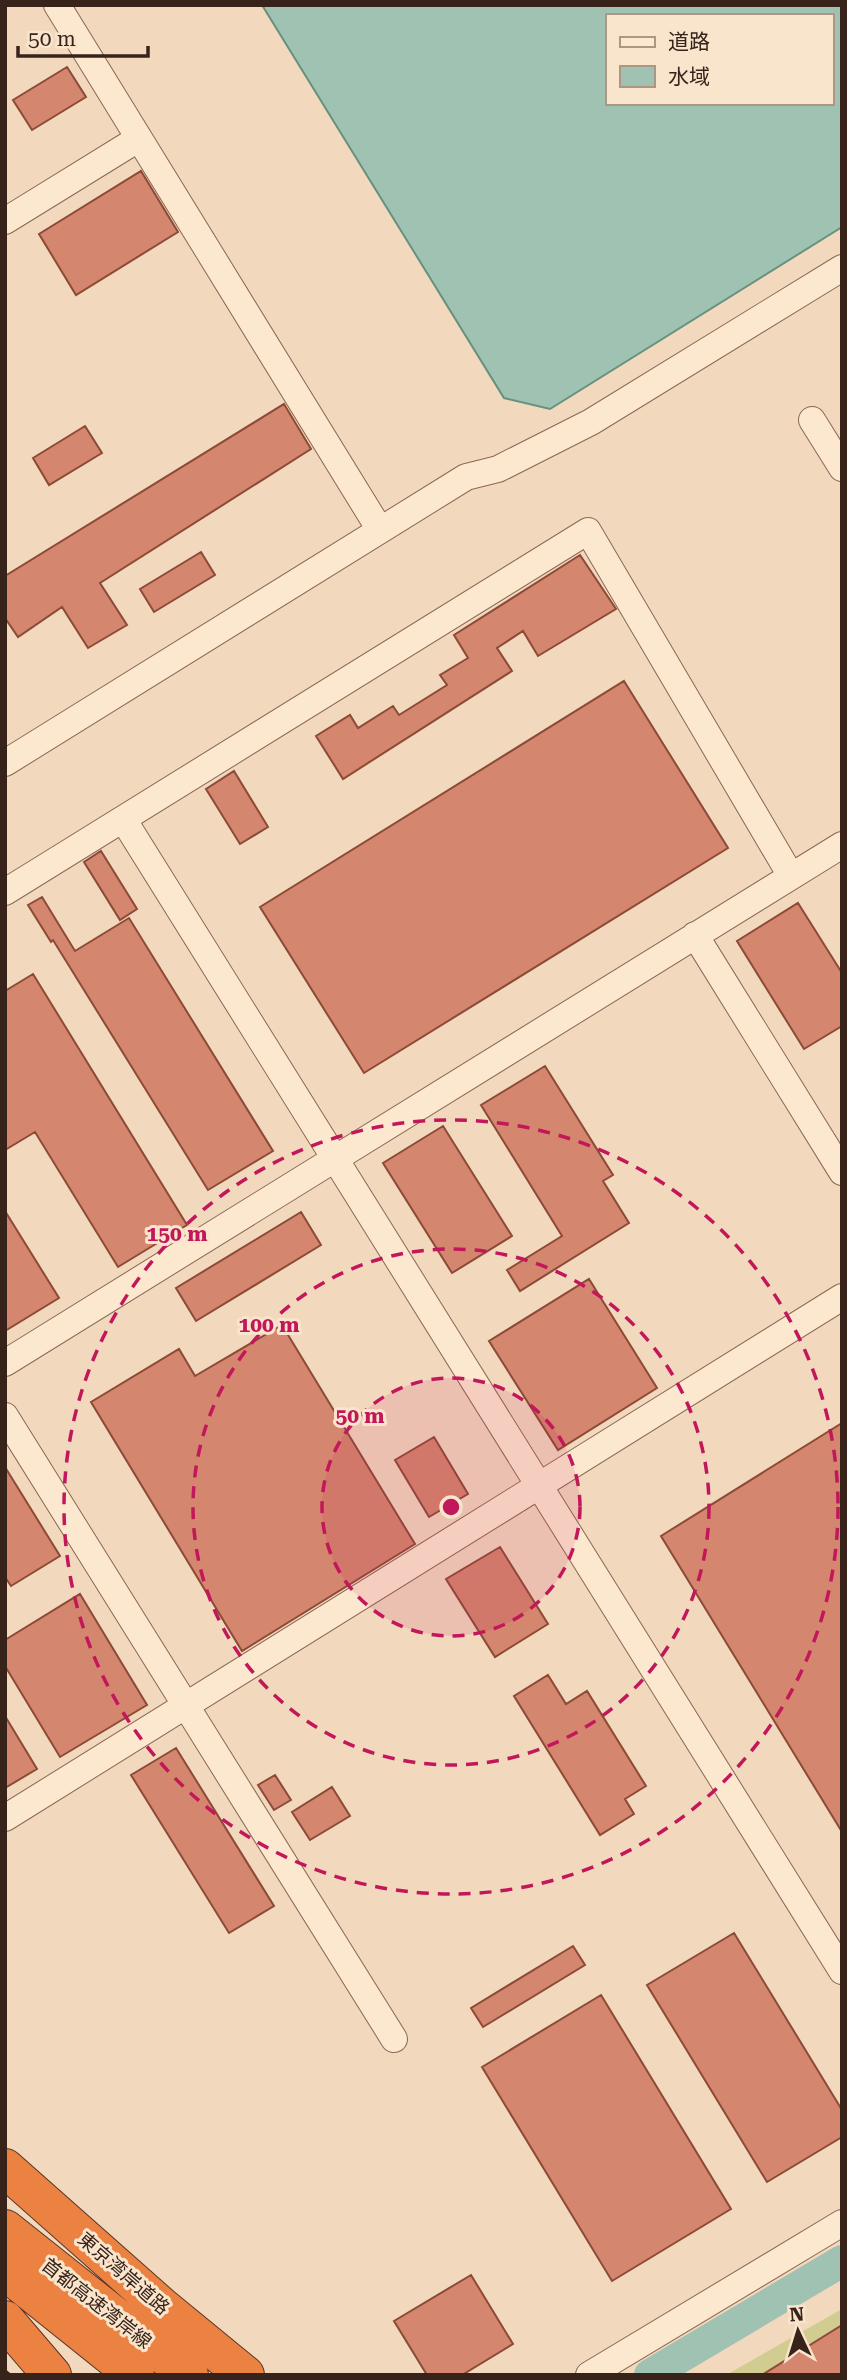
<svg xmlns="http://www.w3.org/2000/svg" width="847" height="2380" font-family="'Roboto Serif','Noto Sans JP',serif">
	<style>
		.green { fill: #d1cc8f }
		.water { fill: #a0c2b2; stroke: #67917f; stroke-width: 2; fill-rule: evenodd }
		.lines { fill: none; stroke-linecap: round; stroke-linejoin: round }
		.river { stroke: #a0c2b2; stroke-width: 32 }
		.building { fill: #d4866e; stroke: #8c4a37; stroke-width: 2 }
		.minor-casing { stroke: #8b6754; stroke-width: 28 }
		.highway-casing { stroke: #583629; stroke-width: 40 }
		.minor { stroke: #fce7cf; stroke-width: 26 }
		.highway { stroke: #eb8242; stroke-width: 38 }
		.tram { stroke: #38231a; stroke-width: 2 }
		.ring { fill: none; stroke: #c2185b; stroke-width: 3.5; stroke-dasharray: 12 9 }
		.labels { text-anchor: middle; stroke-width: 6; stroke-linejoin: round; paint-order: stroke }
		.street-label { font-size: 19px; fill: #38231a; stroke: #f9e4cc }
		.centre { fill: #c2185b; stroke: #f9e4cc; stroke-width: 3.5 }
		.ring-label { font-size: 21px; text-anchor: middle; font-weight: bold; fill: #c2185b; stroke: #f9e4cc; stroke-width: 6; stroke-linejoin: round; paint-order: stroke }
	</style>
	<rect width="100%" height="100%" fill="#f2d8bc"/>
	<path class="green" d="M842,2309V2375H726Z"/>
	<path class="water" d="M262,5H842V227L550,409L504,398ZM607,16H831V103H607Z"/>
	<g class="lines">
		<path class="river" d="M650,2375L842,2261"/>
	</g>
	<path class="building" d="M67,67L86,97L32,130L13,100Z
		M141,171L178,232L76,295L39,234Z
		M284,404L311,449L100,583L127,625L88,648L62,607L18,637L5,618V576Z
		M85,426L102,453L49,485L33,458Z
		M201,552L215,575L154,612L140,589Z
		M580,555L616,609L538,656L523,631L497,648L512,671L343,779L316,736L350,715L358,728L393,706L399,715L447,685L440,675L468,658L454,635Z
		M624,681L728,848L364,1073L260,907Z
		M234,771L268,827L240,844L206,789Z
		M101,851L137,909L120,920L84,862Z
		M42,897L75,951L129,918L273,1151L208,1190L53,940L51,942L28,905Z
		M798,903L842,973V1026L804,1049L737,941Z
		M33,974L187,1225L118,1267L35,1132L5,1150V991Z
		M545,1066L613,1175L603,1181L629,1223L520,1291L507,1270L562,1236L481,1105Z
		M443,1126L512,1236L452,1273L383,1163Z
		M5,1211L59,1298L5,1331Z
		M301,1212L321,1245L196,1321L176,1288Z
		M589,1279L657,1388L558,1450L489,1341Z
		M282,1325L415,1544L242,1651L91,1402L179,1349L195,1376Z
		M842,1423V1832L661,1536Z
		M434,1437L468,1494L429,1517L395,1460Z
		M5,1467L60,1556L11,1586L5,1577Z
		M500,1547L548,1624L495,1657L446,1579Z
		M80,1594L147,1705L60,1757L5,1666V1640Z
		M548,1675L566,1704L587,1691L646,1786L625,1799L634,1814L600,1835L514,1696Z
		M5,1716L37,1769L5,1788Z
		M176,1748L274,1906L229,1933L131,1775Z
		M275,1775L291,1800L274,1810L258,1785Z
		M332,1787L350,1816L310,1840L292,1812Z
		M734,1933L842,2110V2137L767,2182L647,1985Z
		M573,1946L585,1965L483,2027L471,2008Z
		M601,1995L731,2209L612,2281L482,2067Z
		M471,2275L513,2344L462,2375H427L394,2321Z
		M842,2325V2375H762Z"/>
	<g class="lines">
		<g class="minor-casing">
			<path id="minor" d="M57,5L380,530
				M5,221L138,139
				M812,420L842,468
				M5,763L466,477L498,469L591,422L842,268
				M123,819L842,1971
				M5,892L588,531L791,876
				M695,935L842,1172
				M5,1363L842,845
				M5,1416L394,2039
				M5,1818L842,1297
				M589,2375L842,2223"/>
		</g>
		<g class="highway-casing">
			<path id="highway" d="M5,2168L162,2307L245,2375
				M5,2229L189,2375
				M5,2271L135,2375
				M5,2320L52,2375"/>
		</g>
		<use href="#minor" class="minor"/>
		<use href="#highway" class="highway"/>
		<path class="tram" d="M5,2370L11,2375"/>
	</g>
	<circle cx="451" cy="1507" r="129" fill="#c2185b" fill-opacity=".12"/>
	<g class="ring">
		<circle cx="451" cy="1507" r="129"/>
		<circle cx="451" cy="1507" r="258"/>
		<circle cx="451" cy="1507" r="387"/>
	</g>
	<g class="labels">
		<g class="street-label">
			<text transform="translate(124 2273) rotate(41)" y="7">東京湾岸道路</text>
			<text transform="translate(97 2303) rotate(38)" y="7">首都高速湾岸線</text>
		</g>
	</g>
	<circle cx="451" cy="1507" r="10" class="centre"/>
	<g class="ring-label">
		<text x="177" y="1241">150 m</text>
		<text x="269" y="1332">100 m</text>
		<text x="360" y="1423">50 m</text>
	</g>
	<rect width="847" height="2380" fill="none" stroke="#38231a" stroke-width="14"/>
	<rect x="606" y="14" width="228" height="91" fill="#f9e4cc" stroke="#ac9785" stroke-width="2"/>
	<rect x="620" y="37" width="35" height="10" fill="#fce7cf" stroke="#ac9785" stroke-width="2"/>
	<text x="668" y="49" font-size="21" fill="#38231a">道路</text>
	<rect x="620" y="66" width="35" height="21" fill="#a0c2b2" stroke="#ac9785" stroke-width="2"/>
	<text x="668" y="84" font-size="21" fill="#38231a">水域</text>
	<g transform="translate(798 2331) rotate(356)" stroke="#f9e4cc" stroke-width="5" paint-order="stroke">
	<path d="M0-5L12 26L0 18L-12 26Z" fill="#38231a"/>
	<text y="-10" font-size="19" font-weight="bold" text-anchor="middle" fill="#38231a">N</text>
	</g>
	<path d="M18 46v10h130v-10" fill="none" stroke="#38231a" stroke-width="3.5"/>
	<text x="28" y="46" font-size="21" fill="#38231a" stroke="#f9e4cc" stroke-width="5" paint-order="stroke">50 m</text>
</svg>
